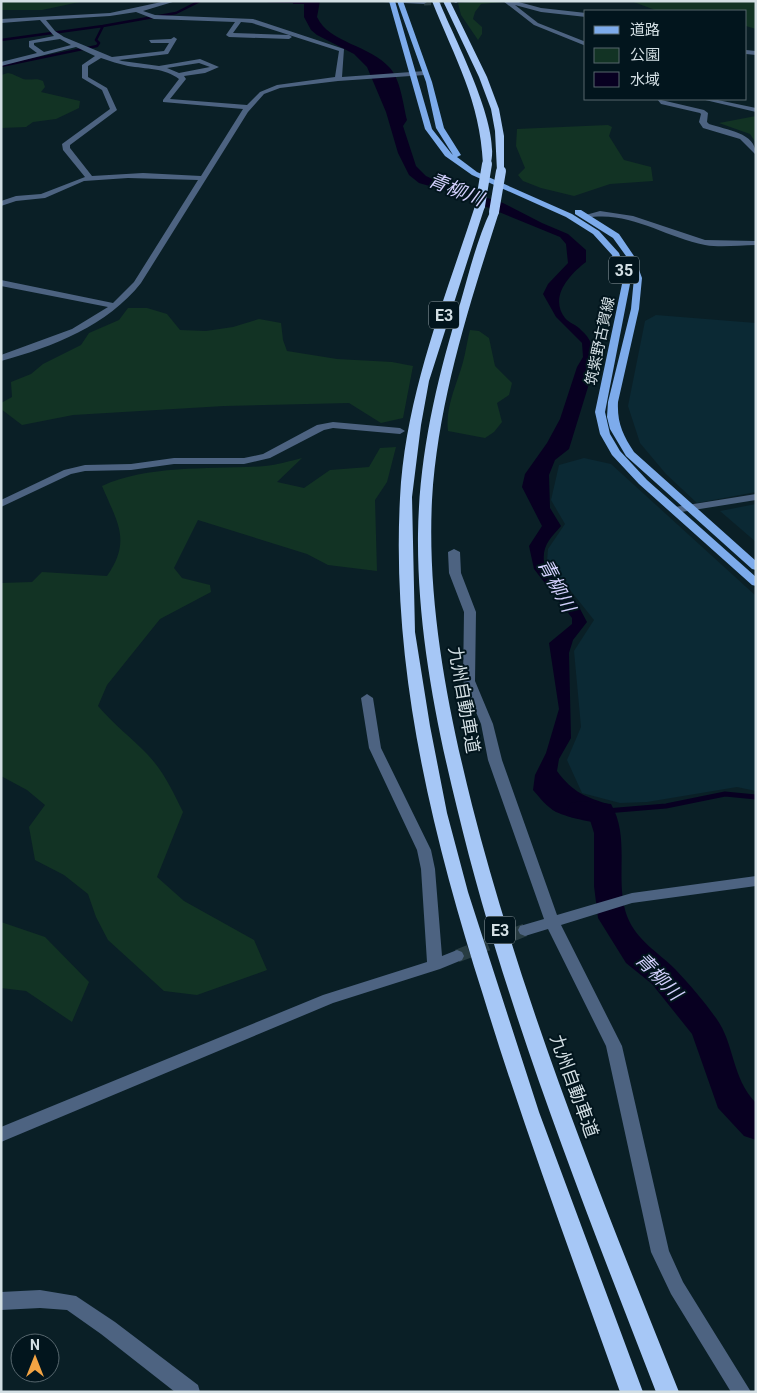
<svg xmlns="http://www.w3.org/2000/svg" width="757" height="1393" font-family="Roboto,'Noto Sans JP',sans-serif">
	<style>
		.built { fill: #0b2934 }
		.green { fill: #123324 }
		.water { fill: #080021 }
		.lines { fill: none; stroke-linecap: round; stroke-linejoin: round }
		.stream-far1 { stroke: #080021; stroke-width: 2.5 }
		.stream { stroke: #080021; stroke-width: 5 }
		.river { fill: #080021; fill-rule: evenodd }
		.minor-tunnel-far1 { stroke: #283c42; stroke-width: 7; stroke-dasharray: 7 3; stroke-linecap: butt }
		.minor-tunnel { stroke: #283c42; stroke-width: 13; stroke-dasharray: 13 7; stroke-linecap: butt }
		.minor { fill: #4d6381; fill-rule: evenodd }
		.major { fill: #7dabeb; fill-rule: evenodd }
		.highway { fill: #a6c7f6; fill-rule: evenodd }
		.highway-bridge { stroke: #a6c7f6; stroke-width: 10 }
		.labels { text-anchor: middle; stroke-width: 4; stroke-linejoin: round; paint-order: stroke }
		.far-street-label { font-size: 15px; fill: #d3dfe4; stroke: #02151d }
		.shield { fill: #02151d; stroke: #94a2a8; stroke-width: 1 }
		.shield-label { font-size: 16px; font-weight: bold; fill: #d3dfe4 }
		.street-label { font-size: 18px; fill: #d3dfe4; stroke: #02151d }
		.water-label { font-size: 19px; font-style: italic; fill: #d2cffc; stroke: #02151d }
	</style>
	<rect width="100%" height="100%" fill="#0a1f26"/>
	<path class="built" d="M656,315L756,323V492L697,503L666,474L640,443L628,406L645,321Z
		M584,458L611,464L756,596V791L737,787L647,802L620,803L582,793L567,760L581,727L574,651L594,620L547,561L548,549L565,524L551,500L559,465Z
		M756,504V542L720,511Z"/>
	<path class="green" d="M1,1H84L42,10H1Z
		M484,1L502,2L481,4L475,12L473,19L482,27V34L478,40L461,15L458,3Z
		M631,1H756V29L746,26V11H658Z
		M8,73C14,74 18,77 23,79C30,81 36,77 43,81L45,87L41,92L80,101L79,108L56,119L33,122L26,127L1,128V75Z
		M756,116V143L750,134L719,123Z
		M608,125L612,127L609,136L624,160L651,167L653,181L610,184L574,196L541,188L523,181L518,175L525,168L516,146L517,129Z
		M128,308H147L167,314L180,330L206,331L233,327L259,319L281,323L283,340L287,351L337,359L392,362L413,366L403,418L381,423L349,403L224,406L73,415L22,425L1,409V403L12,397L11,382L31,374L43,364L81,345L89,333L119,320Z
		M470,330L479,331L489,338L495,366L512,383L509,395L497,403L502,422L494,432L485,438L448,431C445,407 457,384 463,362C466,351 467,341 470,330Z
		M396,447L387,482L375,500L377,571L328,565L307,554L198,520L174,568L182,578L210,585L211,592L160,619L107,685L98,706C113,724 132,738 148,755C164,772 173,792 183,812L157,877L184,901L254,940L267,970L197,995L164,991L108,940L96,917L88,894L64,875L35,860L29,827L45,805L27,790L1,776V583L32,582L42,572L107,576C132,540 117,522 102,486C150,464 213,470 265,466C277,465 290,461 302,458L277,482L304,488L330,470L369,467L380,448Z
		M1,922L45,937L89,982L72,1022L26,991L1,988Z"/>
	<path class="water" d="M294,1H320L317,17C329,43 370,45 390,68C401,81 403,104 407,120L403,126L416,166L426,176L443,184L503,203L542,223L568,234L586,250V262C569,275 549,297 565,318C569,323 577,325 581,330C590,337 595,350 596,361L569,449L555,460L549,475L550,508L561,526C551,538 542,545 544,562L579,607L587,622L573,640L569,653L571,738L559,759L557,771C573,793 586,797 611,805V824C597,824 569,818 556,812C547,807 540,798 533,790L535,775L546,753L559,709L549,643L572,624V618L534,569L529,546L542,526L522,487L525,474L547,443L560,419L577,367L583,357L582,343L556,317L543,294L548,284L568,263L566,244L560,237L450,192L419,183L409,175L398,153L386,112L367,67L354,54L317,35L311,30L304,17V4H293Z"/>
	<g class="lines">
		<path class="stream-far1" d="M268,1L299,2
			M1,40L103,26
			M1,66L97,46L99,43L96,40L103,26L176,13L200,1"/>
		<path class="stream" d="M606,811L666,806L725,794L756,797"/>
		<path class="river" d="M581,801L611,804C631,839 614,879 627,916C636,940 658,952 675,969C689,984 704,1001 716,1018C735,1044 731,1077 756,1103V1140L744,1136L718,1108L692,1034L652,984L626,963L598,918L594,886V833L590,820L571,817L567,810L571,803Z"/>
		<path class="minor-tunnel-far1" d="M424,2L454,1"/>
		<path class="minor-tunnel" d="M457,956L525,930"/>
		<path class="minor" d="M166,1H176L143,11L155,15L253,19L344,49L342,77L425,71L428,73L425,75L338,81L280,88L264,94L248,112L141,283C108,325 53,347 1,361V355L72,329L108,307L1,286V280L113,303L134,282L198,180L128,178L84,181L45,198L16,201L1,206V201L16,196L41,194L85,177L63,150L62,144L110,109L102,90L82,78V65L95,56L76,47L1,66V62L37,53L29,47V41L54,36L40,20L1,23V19L110,13ZM136,12L154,19L235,22L226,35L229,37L289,39L292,37L289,35L233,33L241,22L252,23L339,51L335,77L277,85L260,92L247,105L170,99L186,79L184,76L205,73L219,67L200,59L159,66L122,61L119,60L168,54L177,39L174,37L171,39L149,40L151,43H169L164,51L112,57L64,37L55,31L46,20L110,16ZM60,39L71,45L44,52L34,45V43ZM101,58C110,61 119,64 128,66C146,69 165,68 179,79L163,100V102L243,109L201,176L143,173L92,176L70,148V145L117,110L107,88L88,77V66ZM199,63L210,67L179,73L167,68Z
			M362,1H426L427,2L424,4Z
			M451,1H459L456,3Z
			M503,1H515L541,8L586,13V17L541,12L515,5L538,23L586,42V46L534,25Z
			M746,50L756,51V55L746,54Z
			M657,99L704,110L708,113L707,122L709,124C726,130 756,132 756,155L740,139L703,128L699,122L701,114L700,113L661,104Z
			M701,99H713L756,108V112Z
			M600,211L633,216L705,240L756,241V245C739,245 722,248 705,245C664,237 629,210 586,218L582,216Z
			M333,422L400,428L405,431L400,434L333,428L324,430L270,458L244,464H174L131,470L85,471L71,474L1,507V500L64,470L85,465L131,464L174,458H244L263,454L317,425Z
			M756,494V500L675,513L670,510L675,507Z
			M454,549L460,552L461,573L476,612L475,681L493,724L502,760L557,915L632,893L756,876V886L632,903L561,925L622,1046L669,1251L683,1282L751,1392H731L671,1294L651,1252L606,1046L548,929L525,936L520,934L518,930L520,926L544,919L488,760L481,724L463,681L464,612L449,573L448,552Z
			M367,694L373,698L381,748L431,850L435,869L442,956L457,950L462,952L464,956L462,960L440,969L333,1003L1,1142V1127L323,995L427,962L421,869L417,850L369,748L361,698Z
			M40,1290L76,1296L115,1322L198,1385L200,1392H175L101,1334L67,1310L40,1308L1,1310V1292Z"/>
		<path class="major" d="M389,1H395L432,129L451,153L453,155L436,128L426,82L397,1H403L432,82L444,128L461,155L457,157L477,172L572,214L599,231L619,253L630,284L605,412L610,434L620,451L647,480L756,577V586L752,585L639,484L612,455L600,434L595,412L622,284L612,255L593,234L566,217L472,175L445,156L425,129Z
			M575,210H581L619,234L634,256L642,278L639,309L618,402C617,423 623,435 634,452L756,561V570L752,569L626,456L610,429L607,417L608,402L631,309L634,278L626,256L613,238L575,214Z"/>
		<path class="highway" d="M432,1H439C454,38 503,129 490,166L483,164C480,100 455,59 432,1Z
			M443,1H450L487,77L499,109L504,136V173L497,171L495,131L491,109L479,77Z
			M480,203L485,206L429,381L421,425L412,497L415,632L430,726L447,813L468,892L539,1112L643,1392H620C573,1260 524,1129 483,995C432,834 391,669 400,498C405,397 444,301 475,206Z
			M491,210L499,212C469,306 438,401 432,500C427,602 447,705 472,805C523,1005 602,1200 679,1392H656C582,1201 505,1008 457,808C435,719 417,626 418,534C419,455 437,378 460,304C469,273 477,239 491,210Z"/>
		<path class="highway-bridge" d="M480,206L487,164
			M494,212L501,171"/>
	</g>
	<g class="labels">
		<g class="far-street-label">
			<text transform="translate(600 341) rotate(-78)" y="5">筑紫野古賀線</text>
		</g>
		<g class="shield">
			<rect x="609" y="256.5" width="30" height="27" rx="4"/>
			<rect x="429" y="301.5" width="30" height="27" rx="4"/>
			<rect x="485" y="916.5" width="30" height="27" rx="4"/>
		</g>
		<g class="shield-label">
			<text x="624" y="276">35</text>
			<text x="444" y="321">E3</text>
			<text x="500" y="936">E3</text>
		</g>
		<g class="street-label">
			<text transform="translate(464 700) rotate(80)" y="6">九州自動車道</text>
			<text transform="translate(574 1086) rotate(70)" y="6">九州自動車道</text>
		</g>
		<g class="water-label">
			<text transform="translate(456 189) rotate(22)" y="7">青柳川</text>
			<text transform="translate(557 585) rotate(62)" y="7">青柳川</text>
			<text transform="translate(659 976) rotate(46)" y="7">青柳川</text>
		</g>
	</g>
	<rect width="757" height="1393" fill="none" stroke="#d3dfe4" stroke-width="5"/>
	<rect x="584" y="10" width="162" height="90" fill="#02151d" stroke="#56666d"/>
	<rect x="594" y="26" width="25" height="8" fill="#7dabeb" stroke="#56666d"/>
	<text x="630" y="35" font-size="15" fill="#d3dfe4">道路</text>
	<rect x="594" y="48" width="25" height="15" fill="#123324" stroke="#56666d"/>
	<text x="630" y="60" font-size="15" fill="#d3dfe4">公園</text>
	<rect x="594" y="72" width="25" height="15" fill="#080021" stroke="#56666d"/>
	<text x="630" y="85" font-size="15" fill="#d3dfe4">水域</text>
	<g transform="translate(35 1358)"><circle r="24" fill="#02151d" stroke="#56666d"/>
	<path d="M0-4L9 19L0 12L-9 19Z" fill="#f3a443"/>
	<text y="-8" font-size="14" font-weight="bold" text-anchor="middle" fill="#d3dfe4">N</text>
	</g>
</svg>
